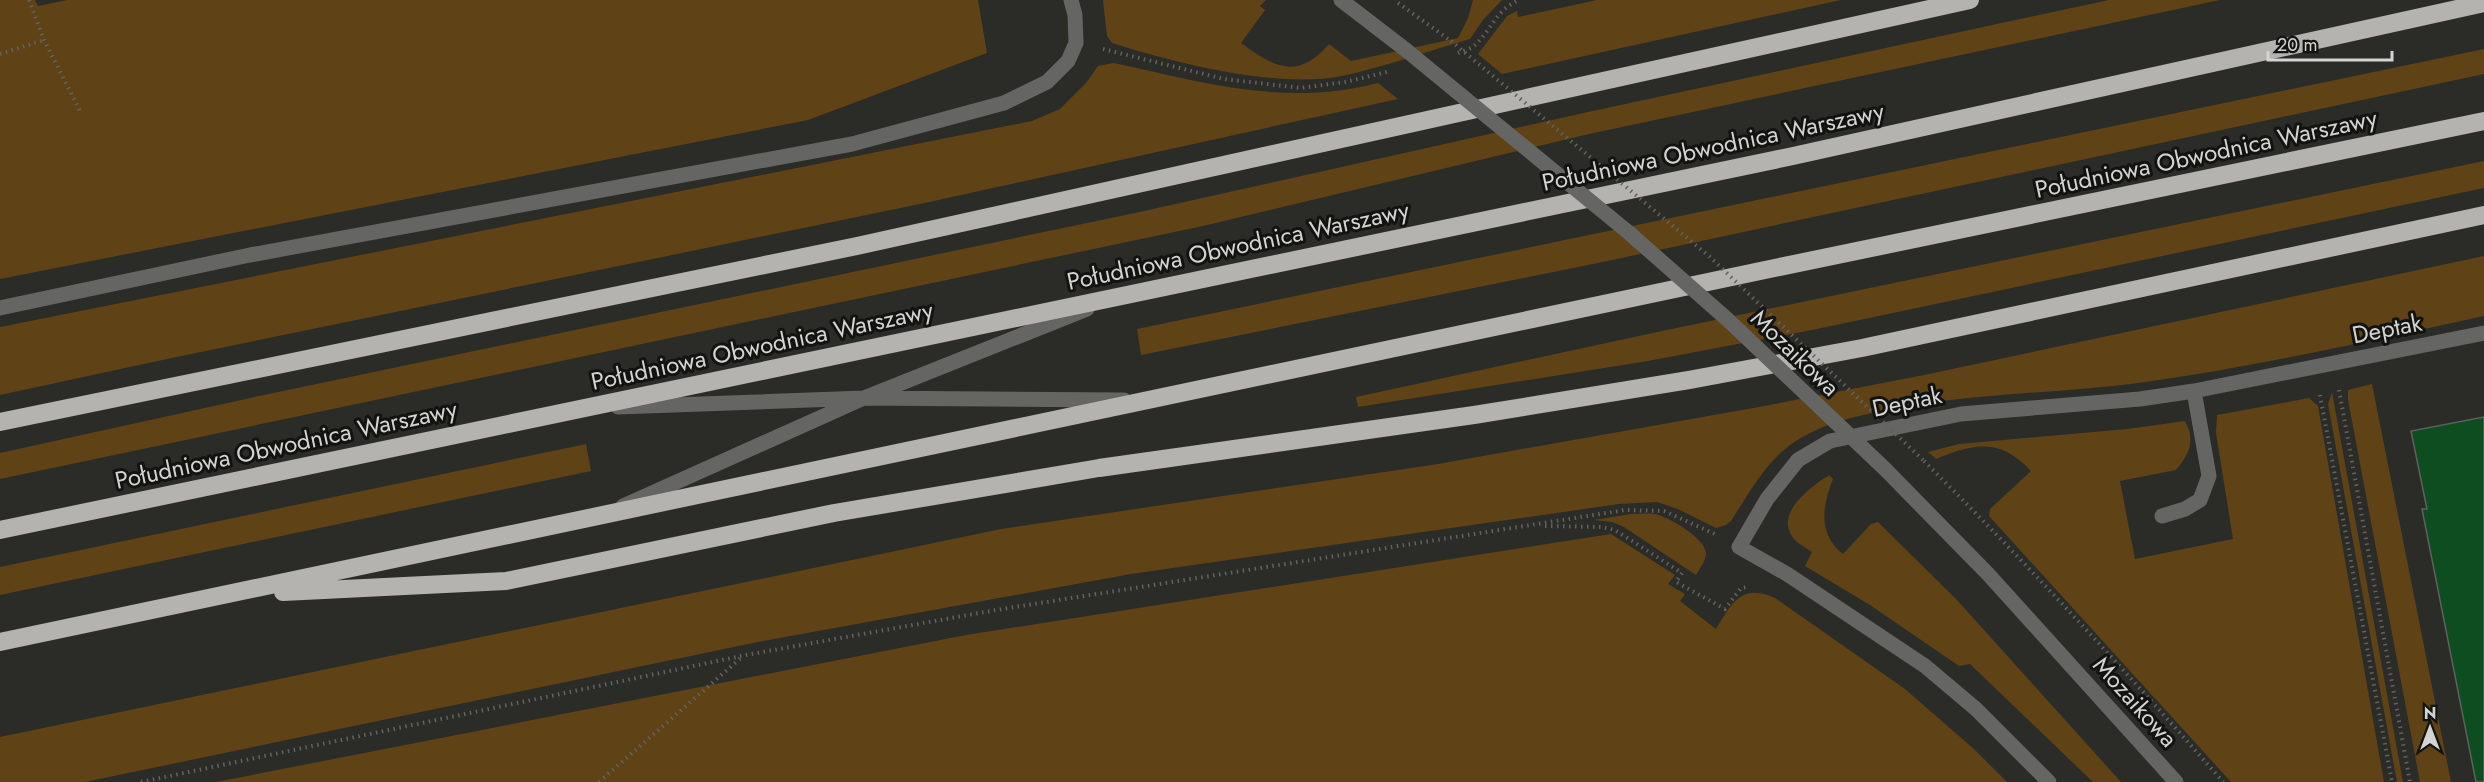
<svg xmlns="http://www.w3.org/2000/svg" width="2484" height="782" font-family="Jost,sans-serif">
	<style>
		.green { fill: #5f4216 }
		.building { fill: #0d4d1f; stroke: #5e615e; stroke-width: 1.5 }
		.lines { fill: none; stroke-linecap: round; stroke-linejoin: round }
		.path { stroke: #626360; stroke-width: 4; stroke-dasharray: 1.5 4.5; stroke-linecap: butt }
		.minor { stroke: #656563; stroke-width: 15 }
		.highway { stroke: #b4b3af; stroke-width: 18 }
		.path-bridge { stroke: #626360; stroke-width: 4; stroke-dasharray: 1.5 4.5; stroke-linecap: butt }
		.minor-bridge { stroke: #656563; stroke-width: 15 }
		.labels { text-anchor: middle; stroke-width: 6; stroke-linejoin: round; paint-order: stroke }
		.street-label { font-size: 24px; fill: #d4d5d3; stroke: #131412 }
	</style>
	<rect width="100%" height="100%" fill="#2b2c28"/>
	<path class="green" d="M0,0H35L38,6L67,0H978L987,53L808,120L0,279Z
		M1103,0H1266L1260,6L1265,10L1241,43C1274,67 1297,81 1329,44L1351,61L1458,38L1468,18L1473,0H1502L1483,20L1470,39C1428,51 1385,67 1342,76C1278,89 1175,63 1112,43L1107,36Z
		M1597,0H1841L1502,74L1478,54L1507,16L1517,11L1518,17Z
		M2109,0H2220L1589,134L1203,226L0,479V453L259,396L1135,213L1588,112Z
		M2484,49V74L1598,263L1141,355L1137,329Z
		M1114,63C1205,83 1286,107 1378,83L1398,99L920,204L167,359L0,395V327L1032,121L1060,109L1086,83L1098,66Z
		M2484,161V188L1817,329L1648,361L1358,407L1356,397L1662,331Z
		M2484,256V316C2372,340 2260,366 2146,382C2062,394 1978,392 1894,409C1860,415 1826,422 1796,441C1766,460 1750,492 1731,521L1726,525L1716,528L1678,509L1657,502L1619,504L1131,574L758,642L85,782H0V737L1001,529L1438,464L1759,407L1924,375Z
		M2372,384L2451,782H2420L2348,400V390Z
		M2332,392L2403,782H2397L2328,404Z
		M2309,398L2318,406L2384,782H2231L1989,516L1990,509L2031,471C2000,438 1975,443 1936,459L1928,452L1959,444L2127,429L2185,421C2196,441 2189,454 2176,470L2120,481L2135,559L2233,539L2216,433L2217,415Z
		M586,444L591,471L0,595V567Z
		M1829,475L1833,479C1822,506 1818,535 1843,554L1871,524L1878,522L1957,600L2121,782H2093L1970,664L1959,666L1870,605L1805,566L1812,552C1803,546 1792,541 1789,530C1781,508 1814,485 1829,475Z
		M1631,514C1639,514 1647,513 1655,514C1669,517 1705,538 1706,553C1706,561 1700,568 1696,575L1624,527L1612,522L1594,520Z
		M1611,534L1675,575L1668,584L1685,594L1680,601L1716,629C1732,603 1741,583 1775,598L1905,689L1975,750L2007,782H216L966,635Z"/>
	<path class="building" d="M2484,417V782H2476L2422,509H2427L2411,431Z"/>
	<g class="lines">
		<path class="path" d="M29,0L44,40L81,113
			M1398,3L1451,41
			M1103,49L1224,79L1301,88L1345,82L1387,72
			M1458,53C1463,51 1471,49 1475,45C1492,29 1496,10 1519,0
			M0,54L44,40
			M2339,390L2410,782
			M2320,395L2392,782
			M1924,461C2028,565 2127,672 2223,782
			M1545,526L1601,527L1615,530L1682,573L1676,582L1725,609L1741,588L1748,587
			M141,782L746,655L996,610L1625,510L1664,511L1715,534
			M599,782L743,656"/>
		<path class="minor" d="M1341,0L1406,50
			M0,308L250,255L852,144L1004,103L1047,82L1068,61L1076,43L1075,15L1071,0
			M618,407L864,398L1124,400
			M1885,469L1988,574L2176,782
			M623,506L864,398L1087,309
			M2162,516L2185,509L2200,500L2209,476L2194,391
			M2049,782L1976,709L1925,666L1787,574L1739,547L1767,499L1798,460L1830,441L1961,414L2140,399L2194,391L2484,333"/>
		<path class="highway" d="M0,422L857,246L1970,0
			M0,530L1793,156L2484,3
			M283,592L506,581L834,513L1099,468L1474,415L1689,380L1862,348L2484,215
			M0,642L1765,270L2484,121"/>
		<path class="path-bridge" d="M1451,41L1710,257L1924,461"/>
		<path class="minor-bridge" d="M1406,50L1628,232L1728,320L1885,469"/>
	</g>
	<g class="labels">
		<g class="street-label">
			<text transform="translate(1713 147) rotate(-12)" y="8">Południowa Obwodnica Warszawy</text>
			<text transform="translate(2206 154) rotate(-12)" y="8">Południowa Obwodnica Warszawy</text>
			<text transform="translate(1238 246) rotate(-12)" y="8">Południowa Obwodnica Warszawy</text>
			<text transform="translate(2387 329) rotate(-11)" y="8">Deptak</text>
			<text transform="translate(762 346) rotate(-12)" y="8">Południowa Obwodnica Warszawy</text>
			<text transform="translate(1795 353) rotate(44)" y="8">Mozaikowa</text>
			<text transform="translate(1907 402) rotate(-12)" y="8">Deptak</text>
			<text transform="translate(286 445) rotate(-12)" y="8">Południowa Obwodnica Warszawy</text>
			<text transform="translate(2135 702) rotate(48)" y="8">Mozaikowa</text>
		</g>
	</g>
	<g transform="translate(2430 728)" stroke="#131412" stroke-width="4.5" paint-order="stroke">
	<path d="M0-4.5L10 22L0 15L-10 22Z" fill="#d4d5d3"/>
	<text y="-9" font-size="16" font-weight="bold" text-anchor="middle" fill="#d4d5d3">N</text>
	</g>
	<path d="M2268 51v9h124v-9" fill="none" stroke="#d4d5d3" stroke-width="3"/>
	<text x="2277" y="51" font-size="18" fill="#d4d5d3" stroke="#131412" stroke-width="4.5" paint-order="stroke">20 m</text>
</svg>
